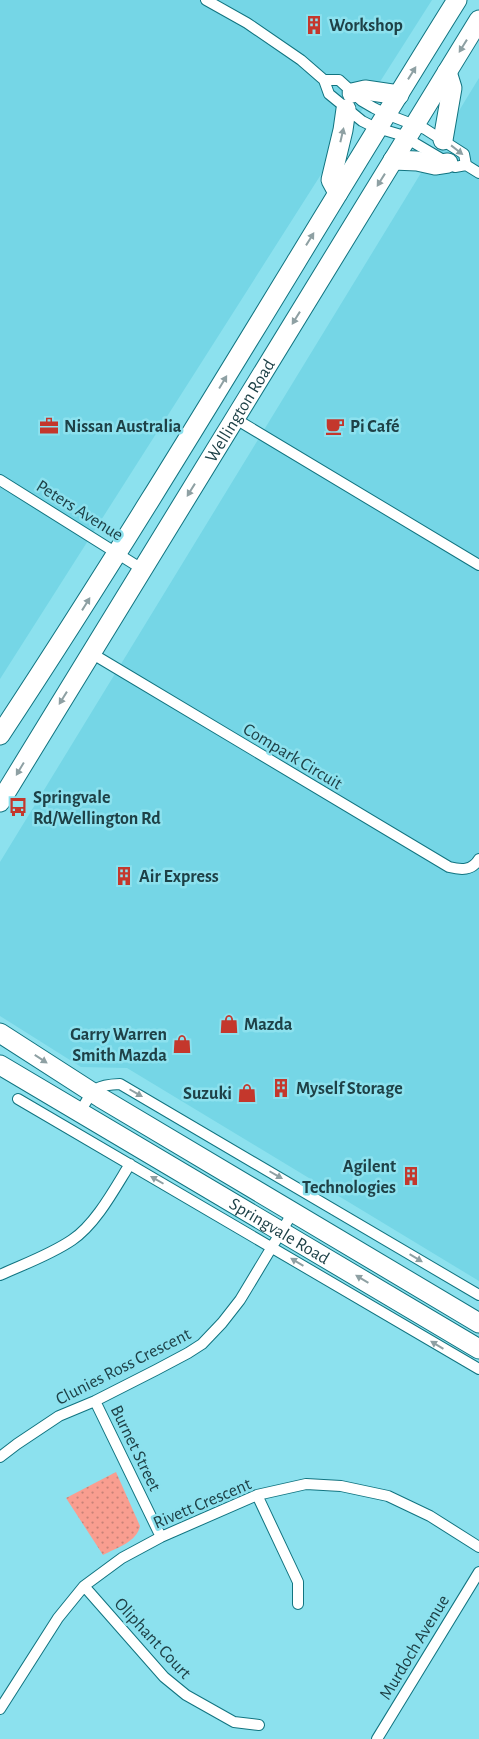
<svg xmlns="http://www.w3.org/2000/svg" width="479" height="1739" font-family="'Alegreya Sans',sans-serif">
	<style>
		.built { fill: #75d6e6 }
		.park { fill: url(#park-dots) }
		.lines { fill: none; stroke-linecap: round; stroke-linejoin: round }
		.street-casing { stroke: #117480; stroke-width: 12 }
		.highway-casing { stroke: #117480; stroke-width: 21 }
		.street { stroke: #fff; stroke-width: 10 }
		.highway { stroke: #fff; stroke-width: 19 }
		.oneway { fill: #8ea0a3 }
		.labels { text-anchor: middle; stroke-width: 5; stroke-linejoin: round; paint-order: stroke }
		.poi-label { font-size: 18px; font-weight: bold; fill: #1e4147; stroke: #8ce1ee; text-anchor: start }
		.street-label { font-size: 18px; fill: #1e4147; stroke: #8ce1ee }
	</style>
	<defs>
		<pattern id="park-dots" width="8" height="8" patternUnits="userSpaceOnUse" patternTransform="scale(1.25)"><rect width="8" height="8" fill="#f99e90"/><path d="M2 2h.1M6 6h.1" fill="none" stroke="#c98277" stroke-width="1.8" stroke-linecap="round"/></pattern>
	</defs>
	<rect width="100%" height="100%" fill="#8ce1ee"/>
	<path class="built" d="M0,0H432L0,679Z
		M479,78V1281L127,1068L81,1067L0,1016V862Z"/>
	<path class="park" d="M116,1472L140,1526C137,1542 116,1548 103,1555L66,1498Z"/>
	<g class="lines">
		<g class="street-casing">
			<path id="street" d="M206,0L247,23L301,60L324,80L329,94L362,121L374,127L401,135L455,167L466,165
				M324,80H339L362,101L374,108L386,114L425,129L464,154L466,165L479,173
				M234,418L479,565
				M0,480L142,569
				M91,653L449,867C461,870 472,871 479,859
				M18,1099L479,1369
				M80,1112C93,1090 93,1085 120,1084L479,1295
				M0,1275C24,1264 50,1255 72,1240C96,1224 115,1188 130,1164
				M95,1401L161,1537
				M0,1457L17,1444L59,1416L95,1401L156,1370L188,1353L202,1344L222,1323L240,1300L293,1212
				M257,1495L298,1582V1604
				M84,1586L164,1677L186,1695L234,1722L259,1725
				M0,1709L58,1618L84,1586L122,1558L161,1537L257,1495L306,1484L341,1486L388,1496L430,1516L479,1547
				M377,1739L479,1572"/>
		</g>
		<g class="highway-casing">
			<g id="highway">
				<path d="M352,93L365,90L399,95"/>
				<path d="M443,140L452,88L447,72"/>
				<path d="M393,160L417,161L435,165L448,163"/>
				<path d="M338,193L331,180L343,130L346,109"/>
				<path d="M0,735C159,494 304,245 457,0"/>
				<path id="s1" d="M0,802L479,20"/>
				<path d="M0,1033L101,1098L479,1323"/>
				<path id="s2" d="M0,1065L479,1349"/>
			</g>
		</g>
		<use href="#street" class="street"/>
		<use href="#highway" class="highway"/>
	</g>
	<defs><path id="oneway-solid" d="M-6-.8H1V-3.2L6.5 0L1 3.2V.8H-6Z" transform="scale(1.25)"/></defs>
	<g class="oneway">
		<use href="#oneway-solid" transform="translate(463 46) rotate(122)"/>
		<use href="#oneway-solid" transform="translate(412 73) rotate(-58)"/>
		<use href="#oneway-solid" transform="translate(342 135) rotate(-77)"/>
		<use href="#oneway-solid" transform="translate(457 150) rotate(38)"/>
		<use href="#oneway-solid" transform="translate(381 180) rotate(122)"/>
		<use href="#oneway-solid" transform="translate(310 239) rotate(-58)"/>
		<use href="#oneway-solid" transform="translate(296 318) rotate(122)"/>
		<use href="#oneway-solid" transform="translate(223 382) rotate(-59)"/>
		<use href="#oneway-solid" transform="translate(191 490) rotate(122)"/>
		<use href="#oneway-solid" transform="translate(86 604) rotate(-58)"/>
		<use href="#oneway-solid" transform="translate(63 698) rotate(122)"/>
		<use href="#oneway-solid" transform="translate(20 769) rotate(121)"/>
		<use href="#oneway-solid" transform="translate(41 1059) rotate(33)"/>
		<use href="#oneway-solid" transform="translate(136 1093) rotate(30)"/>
		<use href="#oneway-solid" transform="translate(276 1175) rotate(30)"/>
		<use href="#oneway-solid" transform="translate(157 1180) rotate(-150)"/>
		<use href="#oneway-solid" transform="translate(416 1258) rotate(31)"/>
		<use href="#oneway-solid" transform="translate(297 1262) rotate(-149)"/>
		<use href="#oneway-solid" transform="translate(362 1279) rotate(-149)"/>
		<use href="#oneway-solid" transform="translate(437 1345) rotate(-149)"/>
	</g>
	<defs>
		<g id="building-bare" transform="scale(1.5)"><path d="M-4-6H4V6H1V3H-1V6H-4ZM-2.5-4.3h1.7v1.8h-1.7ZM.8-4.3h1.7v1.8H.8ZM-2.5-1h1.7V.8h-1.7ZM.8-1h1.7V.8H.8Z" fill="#c4372c" stroke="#8ce1ee" stroke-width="2.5" paint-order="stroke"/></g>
		<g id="office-bare" transform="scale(1.5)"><path d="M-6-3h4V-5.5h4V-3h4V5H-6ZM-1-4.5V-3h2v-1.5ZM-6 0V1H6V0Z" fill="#c4372c" stroke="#8ce1ee" stroke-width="2.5" paint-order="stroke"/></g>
		<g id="cafe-bare" transform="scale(1.5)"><path d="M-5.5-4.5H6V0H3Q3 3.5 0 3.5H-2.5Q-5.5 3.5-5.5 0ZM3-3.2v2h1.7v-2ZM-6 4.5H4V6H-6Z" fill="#c4372c" stroke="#8ce1ee" stroke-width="2.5" paint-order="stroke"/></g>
		<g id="bus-bare" transform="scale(1.5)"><path d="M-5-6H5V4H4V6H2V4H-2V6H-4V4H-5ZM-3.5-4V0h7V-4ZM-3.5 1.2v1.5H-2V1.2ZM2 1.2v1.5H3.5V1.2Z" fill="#c4372c" stroke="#8ce1ee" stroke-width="2.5" paint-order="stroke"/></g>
		<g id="shop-bare" transform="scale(1.5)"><path d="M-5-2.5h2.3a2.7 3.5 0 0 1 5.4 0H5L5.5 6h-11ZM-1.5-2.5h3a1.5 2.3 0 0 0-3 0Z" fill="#c4372c" stroke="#8ce1ee" stroke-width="2.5" paint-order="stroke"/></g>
	</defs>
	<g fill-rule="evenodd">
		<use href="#building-bare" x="314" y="25"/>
		<use href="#office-bare" x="49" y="426"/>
		<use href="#cafe-bare" x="335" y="426"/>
		<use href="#bus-bare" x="18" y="807"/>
		<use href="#building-bare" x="124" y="876"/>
		<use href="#shop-bare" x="229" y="1024"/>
		<use href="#shop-bare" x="182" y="1044"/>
		<use href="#building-bare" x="281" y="1088"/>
		<use href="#shop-bare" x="247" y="1093"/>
		<use href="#building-bare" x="411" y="1176"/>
	</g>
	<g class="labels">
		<g class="poi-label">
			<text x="329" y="31">Workshop</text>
			<text x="64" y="432">Nissan Australia</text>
			<text x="350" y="432">Pi Café</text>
			<text x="33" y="803">Springvale<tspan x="33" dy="21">Rd/Wellington Rd</tspan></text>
			<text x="139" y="882">Air Express</text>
			<text x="244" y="1030">Mazda</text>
			<text x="167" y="1040" text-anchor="end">Garry Warren<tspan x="167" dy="21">Smith Mazda</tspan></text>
			<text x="296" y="1094">Myself Storage</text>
			<text x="232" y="1099" text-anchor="end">Suzuki</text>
			<text x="396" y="1172" text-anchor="end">Agilent<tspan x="396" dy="21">Technologies</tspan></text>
		</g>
		<g class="street-label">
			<text dy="6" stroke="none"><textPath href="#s1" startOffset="459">Wellington Road</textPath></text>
			<text transform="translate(80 510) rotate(32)" y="6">Peters Avenue</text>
			<text transform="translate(293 756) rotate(31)" y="6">Compark Circuit</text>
			<text dy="6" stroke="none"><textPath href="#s2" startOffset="325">Springvale Road</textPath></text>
			<text transform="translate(123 1366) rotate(-27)" y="6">Clunies Ross Crescent</text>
			<text transform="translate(136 1448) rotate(64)" y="6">Burnet Street</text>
			<text transform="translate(202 1503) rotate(-23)" y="6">Rivett Crescent</text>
			<text transform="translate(153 1638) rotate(47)" y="6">Oliphant Court</text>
			<text transform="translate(414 1647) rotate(-59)" y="6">Murdoch Avenue</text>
		</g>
	</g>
</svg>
